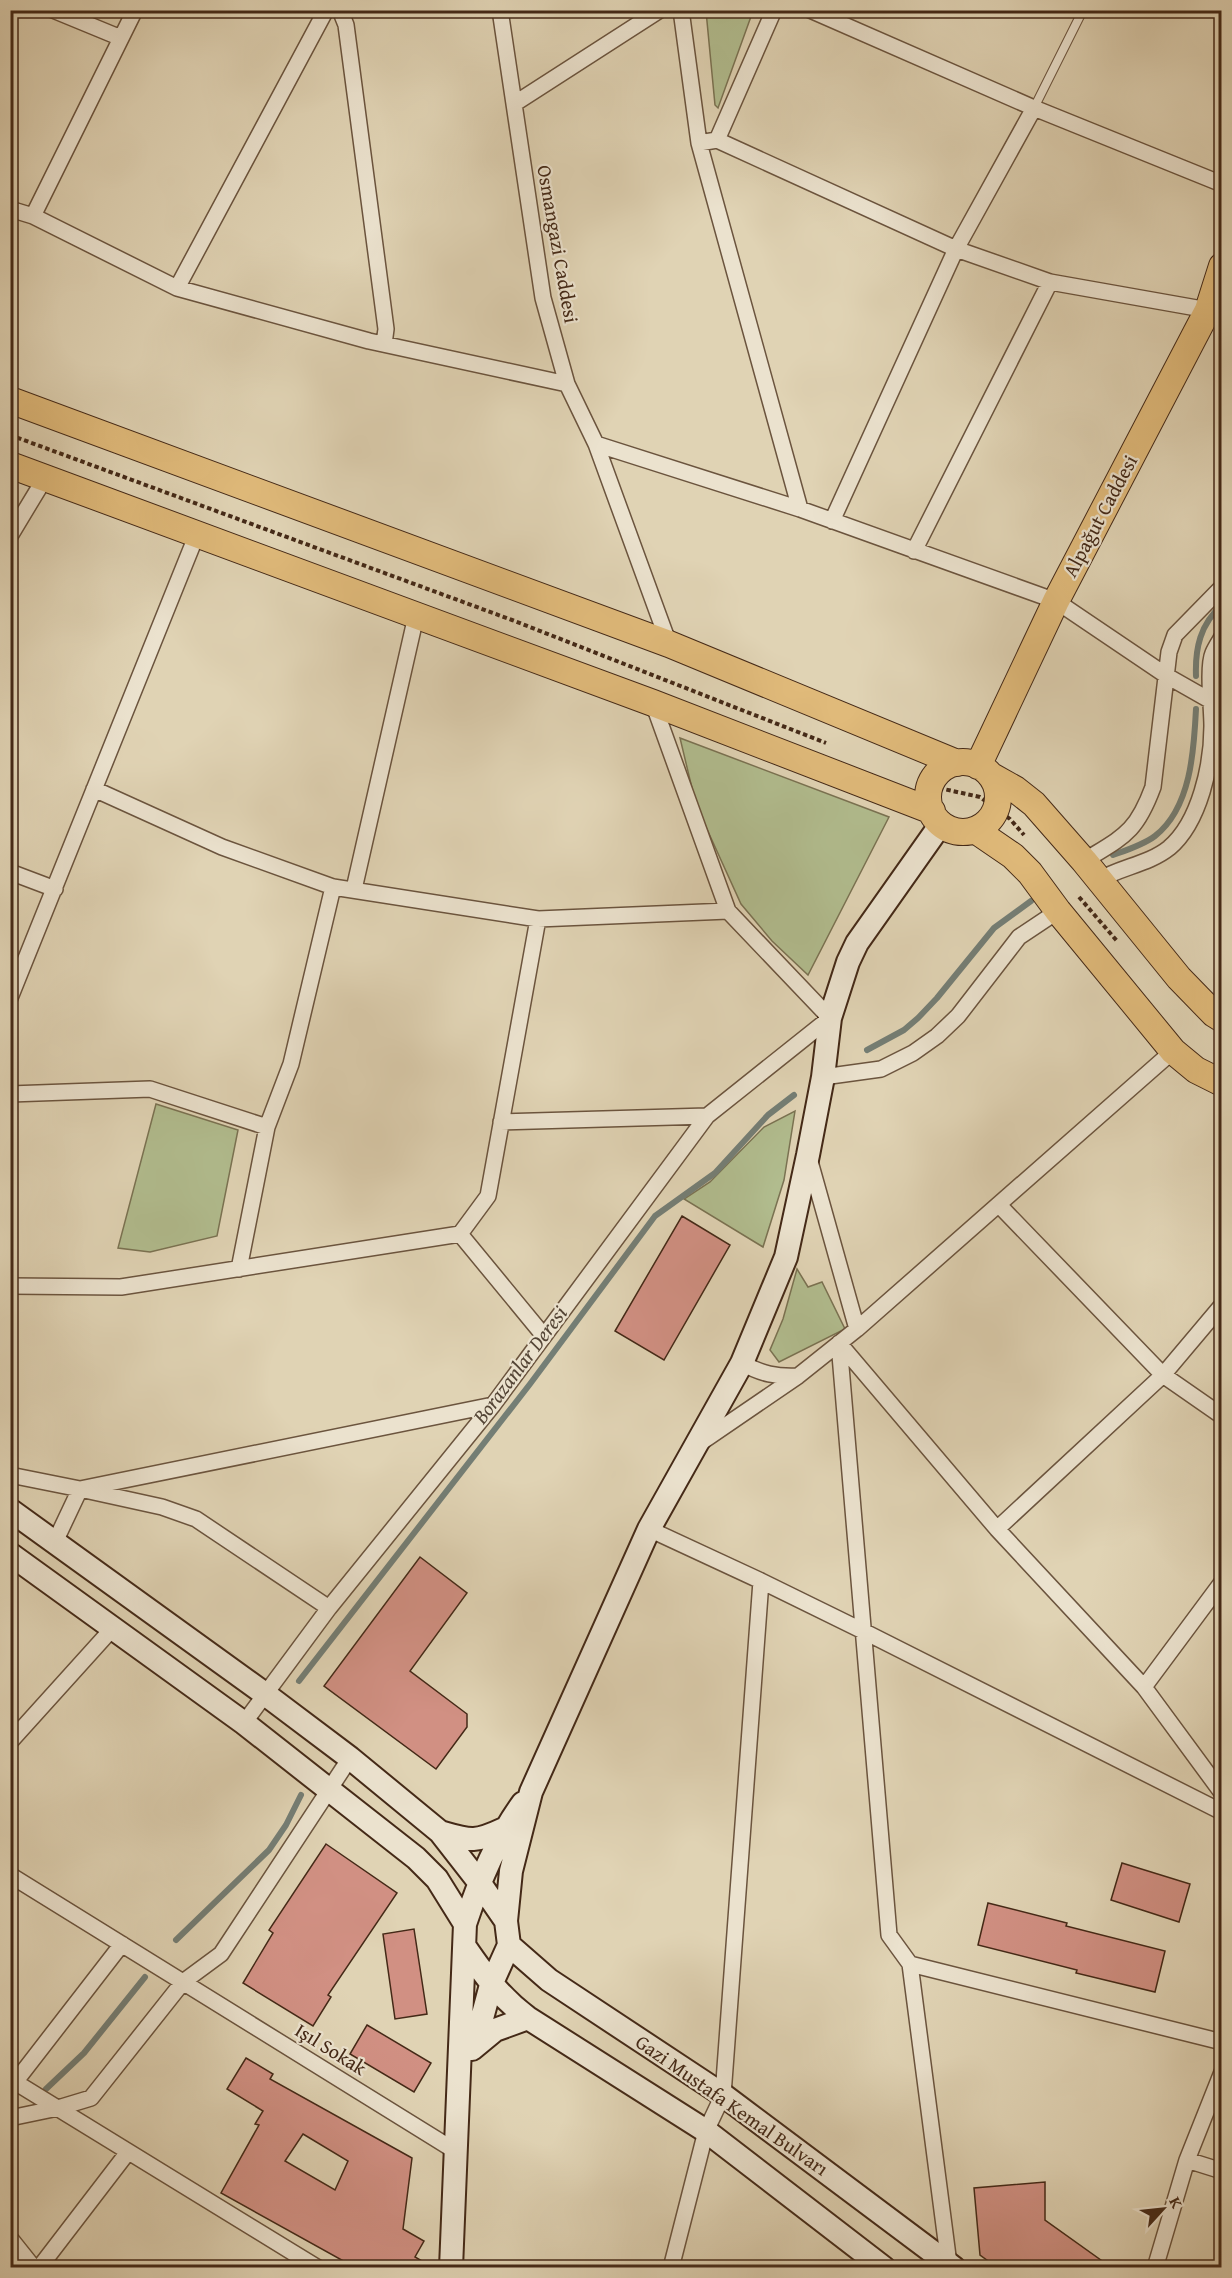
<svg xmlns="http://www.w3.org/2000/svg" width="1232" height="2278" font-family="'Gentium Book Plus',serif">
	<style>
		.green { fill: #b1bc8e; stroke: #7a7252; stroke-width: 1.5 }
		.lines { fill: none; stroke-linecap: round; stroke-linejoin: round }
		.stream { stroke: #747e75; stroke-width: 6 }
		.building { fill: #d19083; stroke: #442917; stroke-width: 1.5; fill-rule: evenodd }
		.service-casing { stroke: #6b543e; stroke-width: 10 }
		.minor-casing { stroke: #6b543e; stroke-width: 18 }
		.secondary-casing { stroke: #442917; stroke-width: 26 }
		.primary-casing { stroke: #442917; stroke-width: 28 }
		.path { stroke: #442917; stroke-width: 4; stroke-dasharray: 4.5 3; stroke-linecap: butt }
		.service { stroke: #ebe2ce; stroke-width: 8 }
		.minor { stroke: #ebe2ce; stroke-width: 15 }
		.secondary { stroke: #ebe2ce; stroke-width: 22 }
		.primary { stroke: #e0ba7a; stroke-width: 26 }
		.labels { text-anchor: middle; stroke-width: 4.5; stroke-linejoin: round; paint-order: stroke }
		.street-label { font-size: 20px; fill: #442917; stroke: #ebe2ce }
		.water-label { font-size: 21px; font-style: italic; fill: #544536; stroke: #ebe2ce }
	</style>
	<rect width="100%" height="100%" fill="#e0d3b4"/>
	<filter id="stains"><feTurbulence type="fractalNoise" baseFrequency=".00333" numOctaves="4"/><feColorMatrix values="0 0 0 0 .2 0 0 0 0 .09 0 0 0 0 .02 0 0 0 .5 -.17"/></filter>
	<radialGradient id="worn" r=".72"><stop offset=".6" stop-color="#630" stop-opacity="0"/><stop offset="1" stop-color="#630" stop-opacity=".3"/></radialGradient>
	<path class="green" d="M706,11H753L718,108L715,105Z
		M680,738L889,817L808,975L772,941L741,904L696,805Z
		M156,1104L238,1130L217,1236L150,1252L118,1248Z
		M795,1111L784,1180L763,1247L684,1199L710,1182L764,1127Z
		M797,1269L808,1287L822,1282L845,1329L779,1362L770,1350L783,1319Z"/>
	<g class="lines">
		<path class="stream" d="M1196,676C1195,649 1200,624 1222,605
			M1113,855C1127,850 1143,845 1155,836C1191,808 1194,750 1196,709
			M867,1050L904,1030L918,1018L937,998L994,928L1031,901
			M299,1681L530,1384L655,1216L715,1173L768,1115L794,1095
			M176,1940L269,1850L286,1825L301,1795
			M46,2089L84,2053L145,1977"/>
	</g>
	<path class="building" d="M682,1216L730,1245L664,1360L615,1331Z
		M420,1557L467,1593L410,1671L467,1714V1727L436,1769L324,1686Z
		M326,1844L397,1893L328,1995L331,1997L313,2026L243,1983L273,1933L269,1930Z
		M1122,1863L1190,1884L1179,1922L1111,1900Z
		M988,1903L1067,1923L1066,1926L1165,1951L1155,1992L1076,1973L1077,1970L978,1945Z
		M414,1929L427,2014L395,2019L383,1934Z
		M367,2025L431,2063L414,2092L350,2054Z
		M246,2058L273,2074L270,2079L412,2158L403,2229L424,2241L415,2257L434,2268H356L221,2193L259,2125L255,2124L263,2111L227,2089ZM303,2134L348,2161L335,2190L285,2161Z
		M1045,2182V2220L1112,2268H998L980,2255L974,2188Z"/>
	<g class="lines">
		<g class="service-casing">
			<path id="service" d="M1034,108L1083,10"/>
		</g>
		<g class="minor-casing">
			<path id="minor" d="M53,10L121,38
				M340,10L346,25L386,329L384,344
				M500,10L543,298L567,384L596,444L669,644
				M681,10L699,143L800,509
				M810,10L1034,108L1222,184
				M514,104L660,10
				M717,140L774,10
				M699,143L717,140L956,249L1050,282L1208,310L1222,315
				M10,209L33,216L177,288L369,341L567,384
				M33,216L135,10
				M177,288L326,10
				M596,444L800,509L1056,601L1167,676L1211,701
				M832,521L956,249L1034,108
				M10,536L45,478
				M914,551L1050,282
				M94,789L222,847L333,887L538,919L728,911
				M1084,861C1124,836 1136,833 1153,787L1169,652L1175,635L1222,587
				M10,872L55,889
				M1099,880C1121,867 1149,864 1169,848C1200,822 1212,764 1212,726C1212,709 1207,667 1213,653C1215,648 1219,642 1222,637
				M354,889L416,616
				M10,998L197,534
				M823,1077L881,1069L913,1053L937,1036L958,1016L1019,937L1058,911
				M10,1094L150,1089L267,1127
				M501,1122L707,1116
				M809,1158L857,1329
				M999,1205L1163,1375L1222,1416
				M460,1234L544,1336
				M239,1269L267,1127L291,1064L333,887
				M10,1286L121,1287L460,1234L488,1196L538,919
				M839,1343L889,1935L910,1964L949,2264L947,2268
				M839,1343L997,1529L1144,1687L1222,1793
				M742,1363C761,1374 777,1377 798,1376
				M700,1443L798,1376L857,1329L1173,1051
				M10,1475L80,1489L493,1405
				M649,1529L761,1581
				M997,1529L1163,1375L1222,1305
				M55,1542L80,1489L162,1507L196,1519L329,1608
				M1144,1687L1222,1582
				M244,1723L329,1608L493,1405L707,1116L830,1018L728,911L653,703
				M10,1742L112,1629
				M10,1875L457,2152
				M910,1964L1222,2042
				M10,2079L318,2268
				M16,2081L122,1944
				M10,2118L58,2108L91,2098L183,1982L221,1954L350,1758
				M1187,2160L1222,2171
				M10,2238L34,2268
				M39,2268L128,2152
				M671,2268L706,2131L723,2095L761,1581L863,1631L1222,1812
				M1155,2268L1187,2160L1222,2072"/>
		</g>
		<g class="secondary-casing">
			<path id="secondary" d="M10,1510L265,1694L350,1758L440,1832L479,1882L506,1921
				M10,1554L244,1723L416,1858L437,1879L465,1924
				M440,1832C471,1841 474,1843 504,1829
				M509,1945L549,1980L723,2095L954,2268
				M465,1947C485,1976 500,1997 528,2018L706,2131L884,2268
				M475,2044L491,1985L509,1945L506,1921L511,1871L531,1792L649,1529L742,1363L786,1257L808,1155L823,1077L830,1018L848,962L857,943L941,824
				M472,2049L495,2030L528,2018
				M451,2268L465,1924C479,1881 496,1840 523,1803"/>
		</g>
		<g class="primary-casing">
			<path id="primary" d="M10,400L669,644L957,763
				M10,465L653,703L932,811
				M928 797a35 35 0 1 1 70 0a35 35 0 1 1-70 0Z
				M978,766L1056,601L1208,310L1222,266
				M990,775L1015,789L1034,804L1084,861L1179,978L1214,1014L1222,1019
				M975,830L1013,856L1030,873L1058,911L1173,1051L1196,1070L1222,1083"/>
		</g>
		<path class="path" d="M10,435L512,620L826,743
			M939,788L980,797L1010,819L1024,835
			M1079,897L1117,941"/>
		<use href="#service" class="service"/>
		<use href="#minor" class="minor"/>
		<use href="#secondary" class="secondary"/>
		<use href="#primary" class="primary"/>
	</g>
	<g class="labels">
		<g class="street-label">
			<text transform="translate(558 244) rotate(80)" y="7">Osmangazi Caddesi</text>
			<text transform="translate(1100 516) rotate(-62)" y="7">Alpağut Caddesi</text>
			<text transform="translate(331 2049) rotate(32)" y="7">Işıl Sokak</text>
			<text transform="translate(732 2105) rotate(35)" y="7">Gazi Mustafa Kemal Bulvarı</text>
		</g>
		<g class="water-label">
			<text transform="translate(520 1365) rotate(-53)" y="7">Borazanlar Deresi</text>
		</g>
	</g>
	<rect width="1232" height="2278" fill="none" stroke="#e0d3b4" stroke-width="36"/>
	<rect x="12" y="12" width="1208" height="2254" fill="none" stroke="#442917" stroke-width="3"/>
	<rect x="18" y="18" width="1196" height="2242" fill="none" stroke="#442917" stroke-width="1.5"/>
	<g transform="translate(1163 2209) rotate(63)" stroke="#ebe2ce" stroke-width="4.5" paint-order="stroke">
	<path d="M0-4.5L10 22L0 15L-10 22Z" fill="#442917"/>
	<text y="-9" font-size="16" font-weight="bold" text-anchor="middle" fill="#442917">K</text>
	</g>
	<rect width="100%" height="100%" filter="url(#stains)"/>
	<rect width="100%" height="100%" fill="url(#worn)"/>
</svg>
